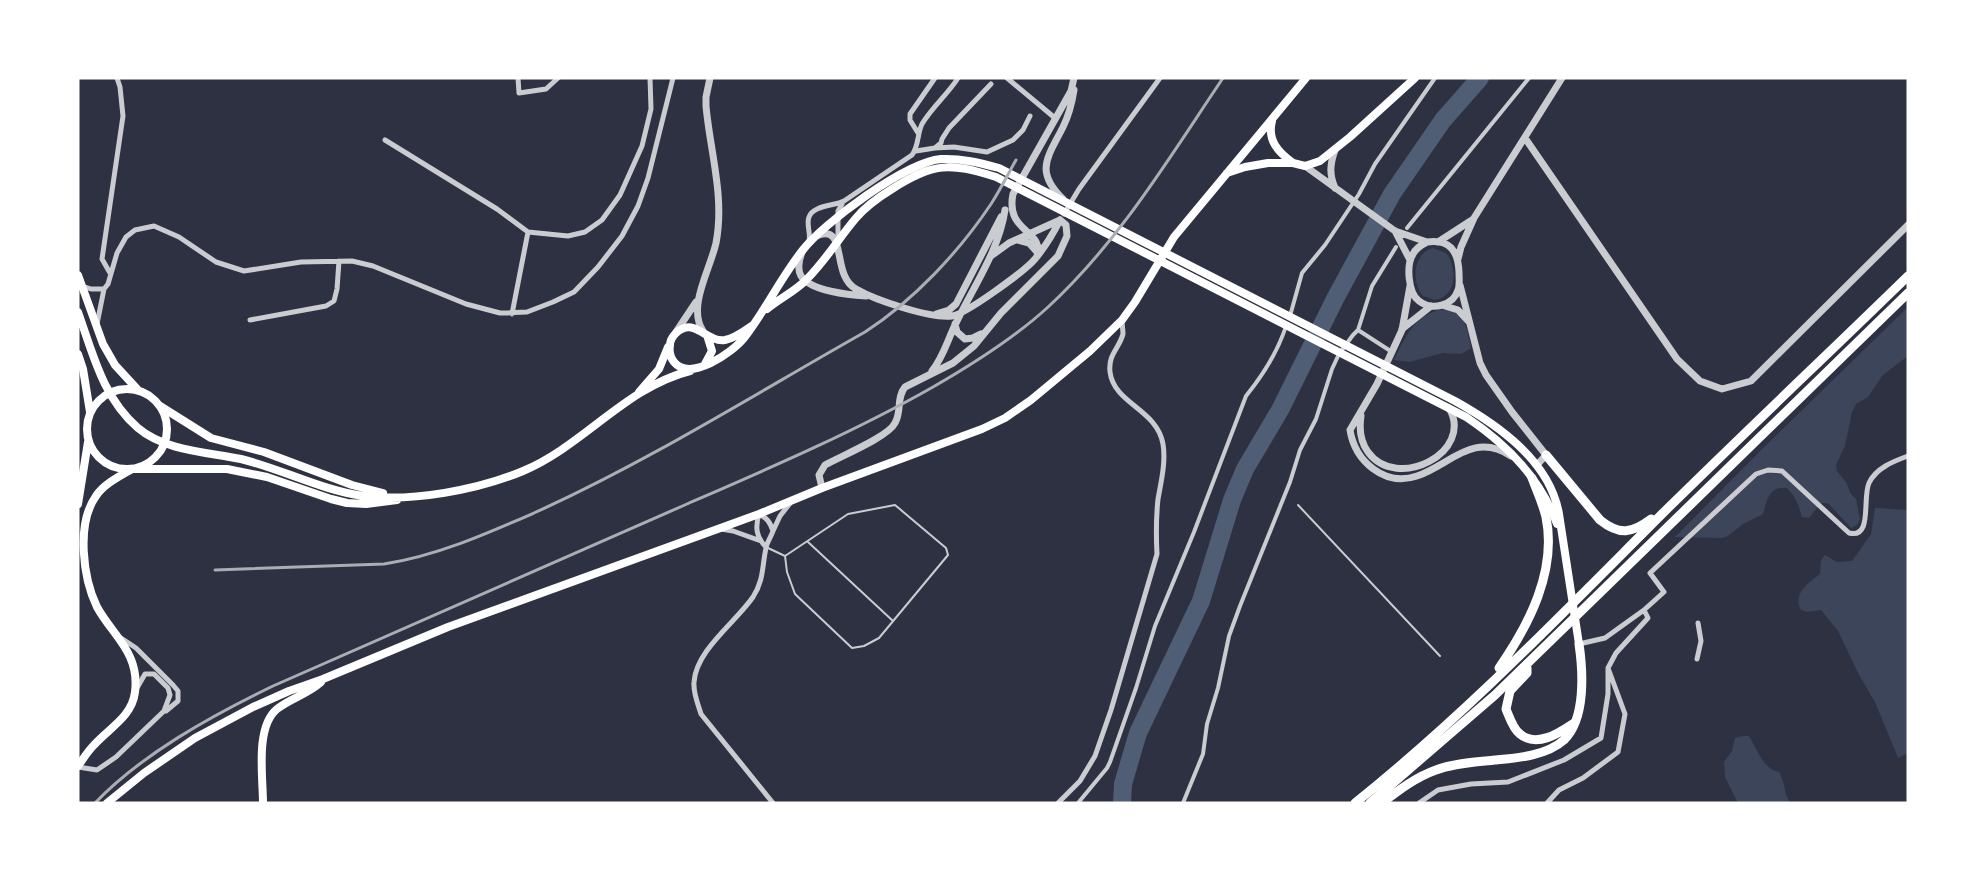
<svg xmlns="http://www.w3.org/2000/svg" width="1986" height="881" font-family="'Crimson Pro',serif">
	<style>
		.green { fill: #3c4559 }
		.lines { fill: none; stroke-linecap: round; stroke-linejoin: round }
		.river { stroke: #4f5d75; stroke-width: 18 }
		.service { stroke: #caccd0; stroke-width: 2 }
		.pedestrian { stroke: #caccd0; stroke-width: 4 }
		.minor { stroke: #caccd0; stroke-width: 5 }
		.tertiary { stroke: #caccd0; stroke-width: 7 }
		.secondary { stroke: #fff; stroke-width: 8 }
		.primary { stroke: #fff; stroke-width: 8 }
		.motorway { stroke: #fff; stroke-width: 9 }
		.rail { stroke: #abadb3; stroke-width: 3 }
	</style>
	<rect width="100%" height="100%" fill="#2d3142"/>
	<path class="green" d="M1433,248L1446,253C1458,268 1457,296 1435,300L1423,296C1411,282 1413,253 1433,248Z
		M1908,307V356L1883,375L1868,397L1856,404L1852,412L1845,446L1836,465L1837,471L1846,482L1851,494L1856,499L1860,519L1857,525L1851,528L1828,503H1821L1809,518L1802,517C1799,506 1796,497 1787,488C1769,486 1767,500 1763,514L1743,524L1728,536L1722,538L1675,537L1762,449Z
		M1438,310C1465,308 1467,327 1471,348L1461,354L1443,353L1409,362L1394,360C1405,338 1413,318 1438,310Z
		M1875,508L1908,510V753L1898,758L1875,702L1859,675L1838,631L1821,610L1807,612L1801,610C1792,594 1808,583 1820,574L1821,560L1825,555L1837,562L1852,561L1871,534Z
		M1742,736H1749C1757,749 1763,769 1779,772C1785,782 1784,793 1790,803H1738L1725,777L1724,762L1732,751L1735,738Z"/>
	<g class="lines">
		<path class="river" d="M1122,803L1123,784L1138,733L1201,601L1232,500L1245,469L1280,410L1336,297L1392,194L1443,120L1480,78"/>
		<path class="service" d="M1298,505L1440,656
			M808,542L893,621
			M768,548L785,556L787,572L795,594L852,648L864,646L879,638L948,555L946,548L895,505L848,514L785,556"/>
		<path class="pedestrian" d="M1407,228L1529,78
			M1290,316L1302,273L1325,245L1359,194L1375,164L1435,78
			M1358,330L1372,286L1396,247
			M1078,803L1107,768L1110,762L1136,688L1155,626L1194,532L1246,396C1263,375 1278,351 1286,326
			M1183,803L1203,754L1207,724L1218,688L1229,636L1240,606L1290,482L1300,450L1316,419L1332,369L1339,354L1353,335L1358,330L1392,352"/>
		<path class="minor" d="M518,78L519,93L546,89L558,78
			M1007,78L1055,118
			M918,133L910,120V114L935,78
			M385,140L497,209L528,232L568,236L585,232L602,220L620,195L642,146L651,109L650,78
			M935,148L954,147L987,152L1013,140L1023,130L1030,116
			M916,151L935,148L941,143L942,139L949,128L991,84
			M1064,214L1079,189L1160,78
			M809,241C811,233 806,224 809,217C813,205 835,206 844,201L912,155C919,146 917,134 922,124C932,107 948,94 958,78
			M838,241V211L842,204
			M110,273L102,259L123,116L120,87L117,78
			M82,286L91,289H104
			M512,314L528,232
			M250,320L326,306L334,301L337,289L339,261
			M97,324L104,289L108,284L117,253L126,237L135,230L154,226L179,237L216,262L244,271L301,262L352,261L373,266L466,304L500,313L527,312L553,302L574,292L598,267L622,236L638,206L648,178L673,78
			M721,529L733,531L761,541
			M773,531L780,516L791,502
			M766,547C756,537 755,527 759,514C767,518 770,522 773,531C771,537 767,542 766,548C762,566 764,580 753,597C736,622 696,650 694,682C693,693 698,704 701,714L773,803
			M121,638L136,648L173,685L178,691V701L166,711
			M1579,644L1605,638L1644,610L1664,592L1650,573L1756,474L1768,470L1782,471L1849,533C1873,539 1862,498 1869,483C1876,468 1894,461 1908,456
			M1697,659L1701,641L1698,623
			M78,767L97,770L116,757L164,711L170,695L168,688L154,674H145L137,688
			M1058,803L1080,781L1095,756L1111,710L1157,554C1156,535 1156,518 1158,499C1161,482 1166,462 1163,444C1157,409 1114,404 1110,372C1108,354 1119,349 1123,334C1123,330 1122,325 1122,320
			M1419,803L1438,790L1471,784L1508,782L1564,760L1601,738L1608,694V668
			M1547,803L1559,790L1583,778L1618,752L1625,714L1608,668L1616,653L1648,618L1644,610"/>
		<path class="tertiary" d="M1525,138L1677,359L1700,381L1722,389L1751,381L1908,225
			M1335,150C1330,164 1329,174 1335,188
			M1305,166L1395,231L1427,242
			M1063,199C1034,171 1048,157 1063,127C1069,115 1072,103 1074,90
			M1395,231L1410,260
			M816,236C849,222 830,275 856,289C875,300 931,319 952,316C966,314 1025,271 1035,259C1045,247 1053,234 1060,220
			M1018,240L1029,243L1037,252
			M1427,242C1450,239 1458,251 1459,272C1459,278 1460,285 1458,290C1453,306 1432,311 1419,301C1408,293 1406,265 1413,254C1416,248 1421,245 1427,242Z
			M1438,242L1472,220
			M802,252C799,260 797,269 801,276C810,291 850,295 866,296
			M991,256L1009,243L1060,220
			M1037,256C1045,230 1005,233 1013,194L1071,91L1074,78
			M1458,259L1461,247L1474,218L1562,78
			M1460,285L1480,363L1486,375L1512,412L1546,455L1537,465
			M1410,286L1402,330L1377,384L1350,430C1355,461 1384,487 1417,476C1450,465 1473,431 1511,456
			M1442,305L1458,310L1469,322
			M936,314L949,310L956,304L1001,217
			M955,324L957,332L965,339L973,338L981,334
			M1402,329L1431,306
			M703,331C687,307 710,270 716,243C725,197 710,151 706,106V97L710,78
			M676,332L696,302
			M932,371C944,356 948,338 957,321C974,286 999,250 1005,210
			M1361,416C1359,429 1360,441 1368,452C1397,492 1475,452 1449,408
			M822,488L819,475L825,465C841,456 888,437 895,423C902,411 896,398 905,387L953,363L974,346L1001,313L1058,256L1067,236L1066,225L1060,220"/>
		<path class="secondary" d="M767,309C780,298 796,291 807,279C826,260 839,238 856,218C866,206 879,197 892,189C933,163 949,162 996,177L1466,417C1505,443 1541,479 1557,524
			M78,312C93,354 103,398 138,428C165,451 208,452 241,459C282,469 321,490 363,496C412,502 478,490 523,471C583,446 626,387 690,371
			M753,325C744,331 736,338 725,340C706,343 695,316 676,333C672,337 670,340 670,345C669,351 670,357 674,362C690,382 732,353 744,338C765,311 780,279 802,251C823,223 906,162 941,159C961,158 980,163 999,168L1455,401C1498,425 1550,461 1559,514L1579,644
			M705,364L712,351L707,335
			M639,392L659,369L668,347
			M160,406L211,438L264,452L352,485L383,493
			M132,469H227L267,477L331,499L347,503L366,504L397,500"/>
		<path class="primary" d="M1272,121C1267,140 1278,152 1293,163
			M1227,173L1245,167L1268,163H1293L1305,166L1320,161L1350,137L1415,78
			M78,275L103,344L115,365L138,390
			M78,354L83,369L90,412
			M87 429a40 40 0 1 1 80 0a40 40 0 1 1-80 0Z
			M78,504L88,442
			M78,766C83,759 88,751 94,745C109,728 132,717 135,692C140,653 113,636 97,607C83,578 76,524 96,496C104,484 120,476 132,469
			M107,803L144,773L195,738L253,707L289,691L323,679L448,627L759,514L822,488L982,429L1005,418L1031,400L1090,351L1122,320L1135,302L1174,237L1306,78
			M263,803C263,777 255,727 277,709C291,698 308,694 321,682"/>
		<path class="motorway" d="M1546,455L1600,520C1620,536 1632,533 1651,519
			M1499,668C1529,625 1557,571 1546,517C1543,504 1537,491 1532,478
			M1527,668V673L1510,691L1506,709C1509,716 1513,729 1520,734C1537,748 1559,733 1574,723
			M1355,803C1465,715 1563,613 1663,513C1744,433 1827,355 1908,276
			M1370,803L1495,695L1908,293
			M1382,803C1399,790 1416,777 1436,770C1454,763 1476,762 1495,760C1517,758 1546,756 1564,740C1586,719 1583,671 1579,644"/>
		<path class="rail" d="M215,570L384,564C436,556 486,534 534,513C649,461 755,394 865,332C913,301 959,252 991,204C1000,190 1008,174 1016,160
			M95,803C142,754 211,716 273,686C411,626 549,565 687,504C770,468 854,432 933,387C973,364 1013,339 1047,308C1119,242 1169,158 1223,78"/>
	</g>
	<rect width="1986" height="881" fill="none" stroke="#ffffff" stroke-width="159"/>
</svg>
